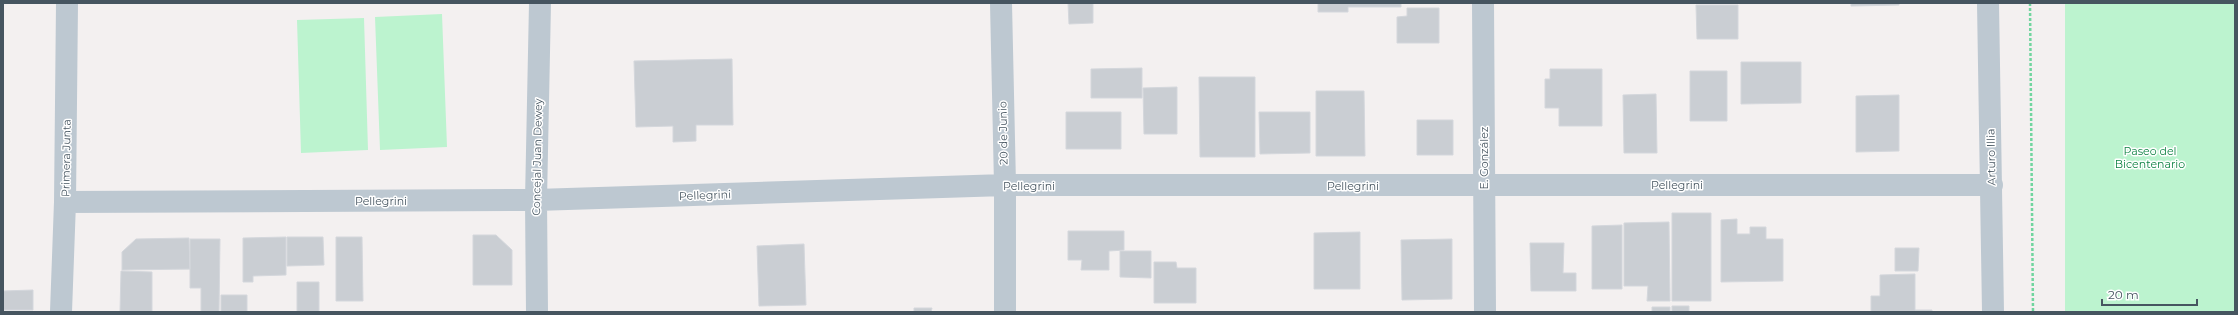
<svg xmlns="http://www.w3.org/2000/svg" width="2238" height="315" font-family="Montserrat,sans-serif">
	<style>
		.green { fill: #bcf3cf }
		.building { fill: #caced3; stroke: #d4d7dc }
		.lines { fill: none; stroke-linecap: round; stroke-linejoin: round }
		.path { stroke: #70d59f; stroke-width: 2.5; stroke-dasharray: 3 2; stroke-linecap: butt }
		.minor { stroke: #bdc8d1; stroke-width: 22 }
		.labels { text-anchor: middle; stroke-width: 3; stroke-linejoin: round; paint-order: stroke }
		.street-label { font-size: 11px; fill: #465560; stroke: #fff }
		.park-label { font-size: 11px; fill: #0f8344; stroke: #fff }
	</style>
	<rect width="100%" height="100%" fill="#f3f0f0"/>
	<path class="green" d="M2065,3H2235V312H2065Z
		M442,14L447,147L380,150L375,17Z
		M364,18L368,150L301,153L297,20Z"/>
	<path class="building" d="M1068,3H1093V23L1069,24Z
		M1318,3H1401V7H1348V12H1318Z
		M1851,3H1899V5L1851,6Z
		M1696,5H1738V39H1697Z
		M1407,8H1439V43H1397V17L1407,16Z
		M732,59L733,125H696V141L673,142V126L636,127L634,61Z
		M1741,62H1801V103L1741,104Z
		M1142,68V98H1091V69Z
		M1550,69H1602V126H1559V108H1545V79H1550Z
		M1690,71H1727V121H1690Z
		M1199,77H1255V157H1200Z
		M1177,87V134H1144L1143,88Z
		M1316,91H1364L1365,156H1316Z
		M1656,94L1657,153H1624L1623,95Z
		M1899,95V151L1856,152V96Z
		M1066,112H1121V149H1066Z
		M1259,112H1310V153L1260,154Z
		M1417,120H1453V155H1417Z
		M1672,213H1711V301H1672Z
		M1737,219V234H1750V227H1766V239H1783V281L1721,282V220Z
		M1669,222L1670,301H1647L1648,286H1624V223Z
		M1622,225V289H1592V226Z
		M1068,231H1124V250L1109,251V270H1081L1082,260H1068Z
		M1360,232V289H1314V233Z
		M473,235H496L512,250V285H473Z
		M286,237V275L253,276V282H243V238Z
		M287,237H323L324,265L287,266Z
		M336,237H362L363,301H336Z
		M189,238L190,269L122,270V252L136,239Z
		M190,239H220L219,312H201V288H190Z
		M1452,239V299L1402,300L1401,240Z
		M1530,243H1564L1563,273H1576V291H1531Z
		M804,244L806,305L759,306L757,246Z
		M1895,248H1919L1918,271H1895Z
		M1120,251H1151V278L1120,277Z
		M1154,262H1176L1177,268H1196V303H1154Z
		M121,271L152,272V312H120Z
		M1915,274V310H1932V312H1871V296H1880V275Z
		M297,282H319V312H297Z
		M33,290V310H3V291Z
		M221,295H247V312H221Z
		M1672,306H1689V312H1672Z
		M1652,307H1670V312H1652Z
		M914,308H932L931,312H914Z"/>
	<g class="lines">
		<path class="path" d="M2030,3L2033,312"/>
		<path class="minor" d="M1001,3L1005,185V312
			M1483,3L1485,312
			M1988,3L1993,312
			M65,202L536,200L1005,185H1992
			M61,312L65,202L67,3
			M537,312L536,200L540,3"/>
	</g>
	<g class="labels">
		<g class="street-label">
			<text transform="translate(1003 133) rotate(-91)" y="4">20 de Junio</text>
			<text transform="translate(537 157) rotate(-89)" y="4">Concejal Juan Dewey</text>
			<text transform="translate(1991 157) rotate(-91)" y="4">Arturo Illia</text>
			<text transform="translate(66 158) rotate(-89)" y="4">Primera Junta</text>
			<text transform="translate(1484 158) rotate(-90)" y="4">E. González</text>
			<text x="1677" y="189">Pellegrini</text>
			<text x="1029" y="190">Pellegrini</text>
			<text x="1353" y="190">Pellegrini</text>
			<text transform="translate(705 195) rotate(-2)" y="4">Pellegrini</text>
			<text x="381" y="205">Pellegrini</text>
		</g>
		<g class="park-label">
			<text x="2150" y="155">Paseo del<tspan x="2150" dy="13">Bicentenario</tspan></text>
		</g>
	</g>
	<rect width="2238" height="315" fill="none" stroke="#465560" stroke-width="8"/>
	<path d="M2102 299v6h95v-6" fill="none" stroke="#465560" stroke-width="2"/>
	<text x="2108" y="299" font-size="12" fill="#465560" stroke="#ffffff" stroke-width="3" paint-order="stroke">20 m</text>
</svg>
